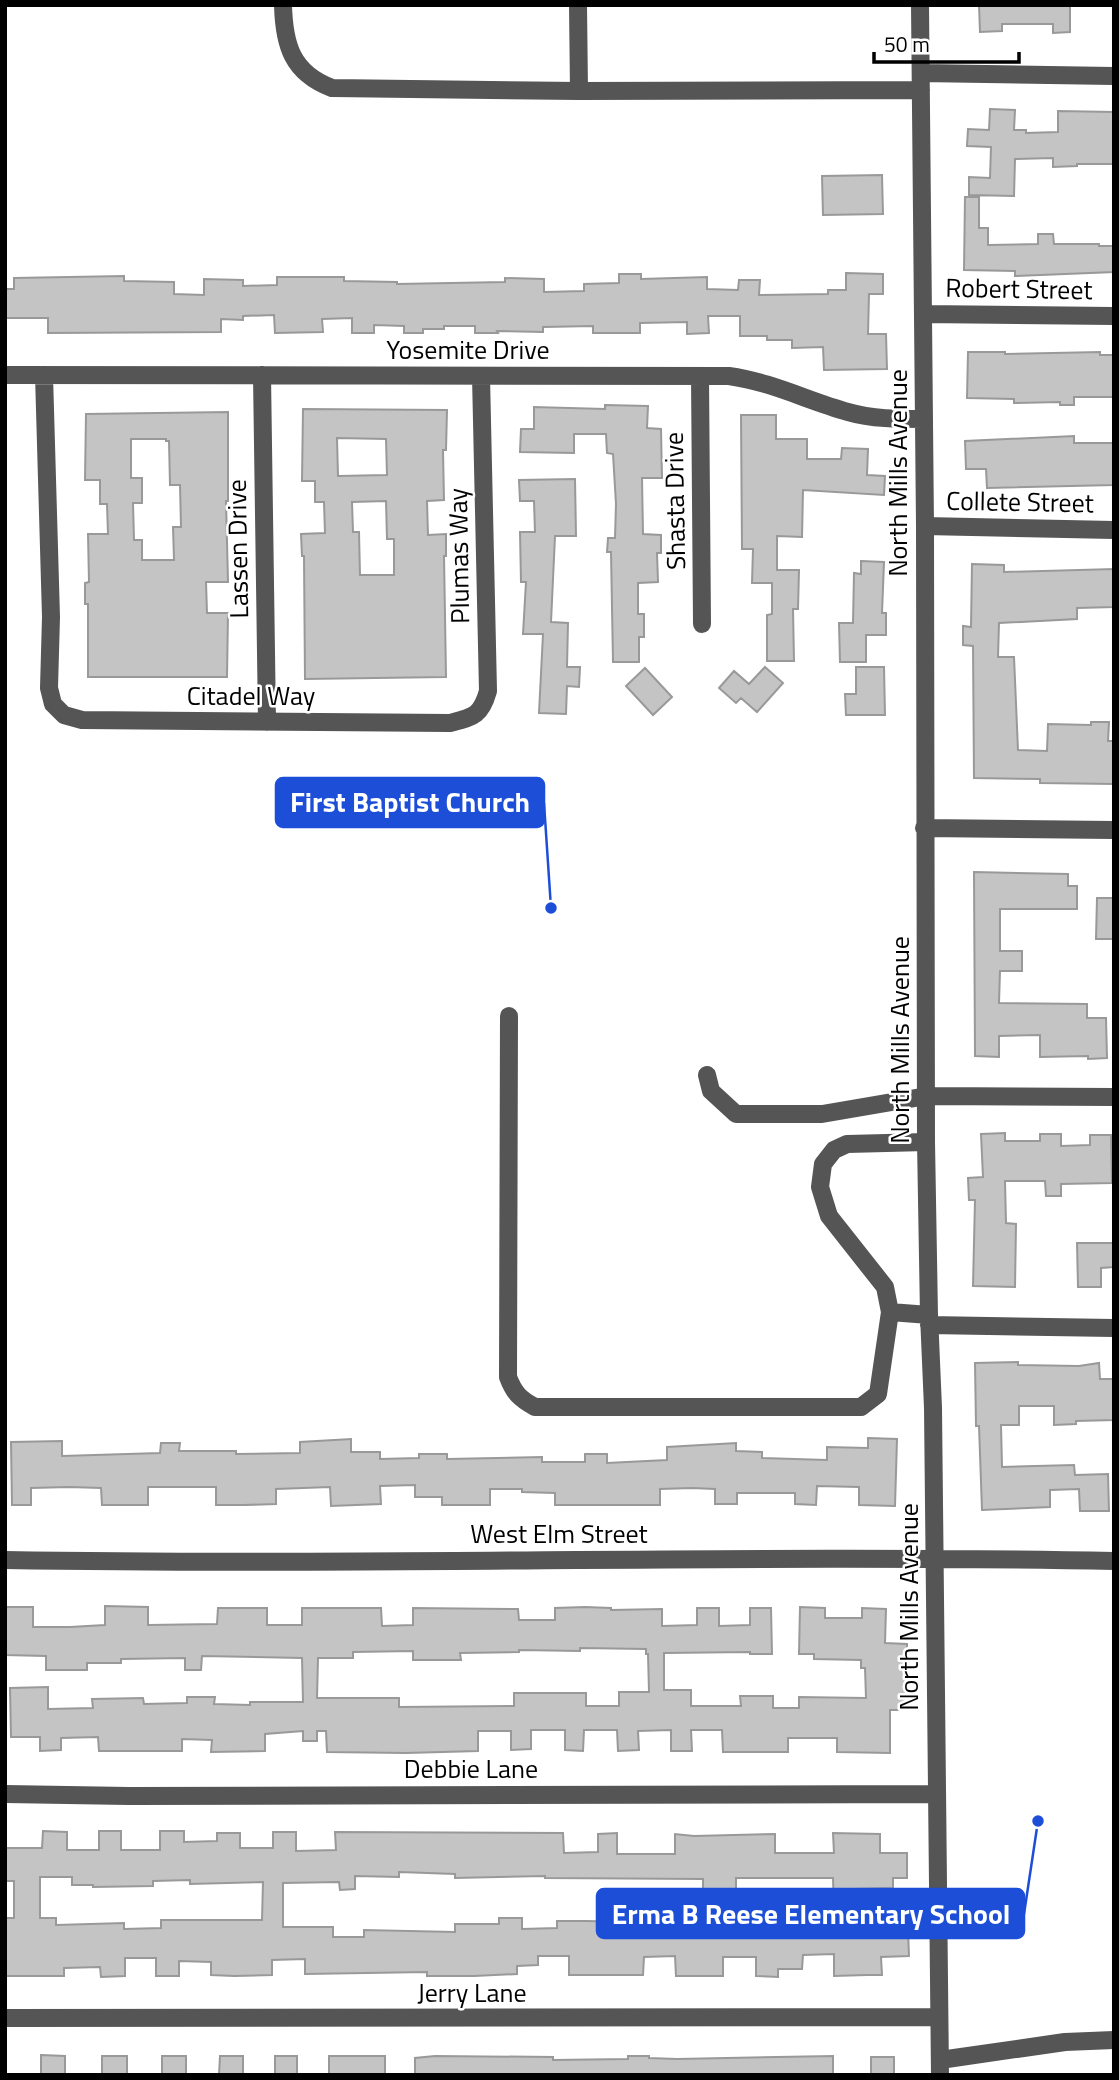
<svg xmlns="http://www.w3.org/2000/svg" width="1119" height="2080" font-family="'Titillium Web',sans-serif">
	<style>
		.building { fill: #c4c4c4; stroke: #999; stroke-width: 2; fill-rule: evenodd }
		.lines { fill: none; stroke-linecap: round; stroke-linejoin: round }
		.minor { stroke: #555; stroke-width: 18 }
		.labels { text-anchor: middle; stroke-width: 5; stroke-linejoin: round; paint-order: stroke }
		.street-label { font-size: 26px; fill: #000; stroke: #fff }
		.leader { fill: none; stroke: #1d4ed8; stroke-width: 2.5 }
		.callout-dot { fill: #1d4ed8; stroke: #fff; stroke-width: 2.5 }
		.callout { fill: #1d4ed8; stroke: #1d4ed8; stroke-width: 2.5 }
		.callout-label { font-size: 28px; text-anchor: middle; font-weight: bold; fill: #fff }
	</style>
	<rect width="100%" height="100%" fill="#fff"/>
	<path class="building" d="M979,5H1070V32L1053,33V24H1002V31L980,32Z
		M990,109L1015,110L1014,130H1026V133L1058,132V111L1114,112V164H1077V166L1053,167V158L1015,159L1014,196L969,195V177L990,178L991,147L967,146L968,129L989,130Z
		M882,175L883,214L823,215L822,176Z
		M965,197H979V228H988V245L1038,244V234H1053L1054,244H1099V246H1114V272L1015,276V271L964,270Z
		M846,273L883,274V294H869L868,334H886L887,369L824,370L823,347L792,348V340H767V336H740V316H708L709,333L687,334V322L640,323V333H593V326L543,327V332L497,331L498,333H475V326H444V329H423V333H404V326L374,325V333H352V318L322,319L323,332L275,333L274,315L243,316V320L221,319V332L48,333V318H5V289H14V278L124,276V281L174,282V294L204,295V279L243,280V286L277,285V277H344V281L397,282V284L505,282V278L544,279V292L584,291V284L619,283V274H641V279L707,277V289L738,290L739,280H760L759,295L828,294V290H846Z
		M968,352H1005V354L1100,352V355H1114V397H1074V405H1060V402L1014,403V399L967,398Z
		M605,405L648,406L647,428L661,429L662,478H642L643,534L661,535V553H657L658,582L638,583V614H644V637H639V662H613L611,552H607L608,538H615L616,504L613,454L607,453L606,434H574V453L520,452L521,429H534V407L605,409Z
		M303,409L447,410L446,450H443L444,500L427,501L428,535L446,534V556H444L446,677L305,679L304,556H302L301,534L325,533L324,502H315V481H302ZM337,438L386,439L387,475L338,476ZM386,501L387,539H394V575H360L359,532H353L352,502Z
		M228,412V501H226L228,582H206L207,613H228L227,677H88V604H85V583L89,582L88,534H108L107,504H100V480H85L86,414ZM131,439H166V441H169L170,485H180L181,527H173L174,560H142V540H134L133,503H142V478H131Z
		M741,415H776V439H807V459H841L842,448L868,449L867,475L885,476L884,495L803,490L802,537L777,536V570H799L798,609H793L794,661H767V615L772,614V583H752L753,549H742Z
		M1074,436V443H1114V485L987,488L986,469H966L965,441Z
		M575,479L576,536H555L551,622L568,623L567,667H580L579,687L567,686L566,714L539,713L543,634H523L526,582H521L520,532H535L534,501H520L519,480Z
		M861,561L884,562L882,613H886V635H866V662H840L839,623H853L854,573L861,574Z
		M972,564L1004,565V572L1114,569V607L1077,608V619L999,623L998,657H1014L1018,750L1047,751L1048,724L1091,725V722H1109L1108,741H1114V784L1040,783V779L974,778L973,646L963,645V626L971,627Z
		M765,667L783,683L757,712L741,698L736,703L719,688L734,671L749,684Z
		M856,667H884L885,715H846L845,694H856Z
		M645,668L672,697L653,715L626,686Z
		M974,872L1068,874V886H1077V909H1000V951H1022V971H1000L999,1003L1087,1004V1018H1106L1107,1058L1088,1059V1056L1040,1057V1035L999,1036V1057L975,1056Z
		M1097,898H1114V939H1096Z
		M1005,1133V1141H1040V1134H1061V1146L1090,1145V1135H1111L1112,1183L1061,1184V1196H1046L1045,1181H1005L1006,1223L1016,1224L1015,1287L973,1286L975,1200H969L968,1178L983,1177L981,1134Z
		M1077,1243H1114V1267L1101,1268V1287H1078Z
		M1018,1362V1365L1079,1366L1099,1363L1100,1379H1114V1420L1076,1421V1424L1054,1425V1406H1019V1425H1001L1002,1467L1074,1465L1075,1475L1108,1474L1109,1511H1080L1079,1489L1050,1490V1507L982,1510L979,1426H976L975,1363Z
		M868,1438L897,1439L895,1506L859,1505V1487L817,1486L816,1505L795,1504V1493H737V1504H715V1489L692,1488L660,1489V1505H555V1493L522,1492V1489H490V1505H442V1497H415V1485L380,1486L381,1504L331,1506L330,1487L276,1489V1504L244,1505H216V1487H148V1505H102L101,1488L69,1487L31,1488V1505H12L11,1442L62,1441V1456L160,1453L161,1443H180L179,1451H236V1454L300,1453V1442L351,1439V1452H380V1459L419,1458V1454H447V1459L542,1457V1462H585V1454H607V1463L667,1460V1447L736,1443V1451L762,1452V1458L827,1460V1447L868,1448Z
		M105,1606L148,1607V1625L217,1624L218,1608H267V1625H302V1608H381L382,1626L413,1625V1608L518,1609L519,1620H555V1608L585,1607L611,1608V1610L662,1609V1626L697,1625V1608H719V1626L750,1625V1608H771L772,1654H750V1652L664,1653V1690H691V1706H741L740,1696H773V1708H799V1697L866,1698L865,1668H861V1660L814,1659V1654H799L800,1607L825,1608V1618H862V1608L886,1609L885,1643L907,1644V1710H890V1753L837,1752V1738H788V1752H723L722,1730H691L692,1751H671V1730L638,1731L639,1750L618,1751L617,1730H584L583,1751L565,1750V1730H531V1749L511,1750V1731H478V1751L406,1753L327,1752L326,1731H317V1741H303V1731L265,1734V1751L211,1752L212,1740L182,1739V1751H99L98,1737L61,1738V1750L40,1751V1737H11L10,1688L48,1687V1709L93,1708L92,1699L143,1698L144,1704L187,1703V1697H215L214,1704L250,1705V1702H303L302,1658L202,1656L201,1670H185V1658L121,1659V1663H87V1670H46V1656L5,1655V1607H33V1627H70L105,1625ZM580,1648L646,1649V1654H648L649,1692H619V1706H586V1693H514V1706L399,1707V1698H317L318,1658H353V1652L413,1651V1660H461L460,1653L519,1652V1650L580,1651Z
		M43,1831L67,1832V1850H99V1831H121V1850H160V1831H184V1842L217,1841V1833H240V1848H273V1832H296V1851L336,1850L335,1832L563,1833L564,1853L598,1852V1834L617,1833V1854H675V1834L694,1836L775,1834V1853H834L833,1833L880,1834V1853H907V1878H893V1888L854,1889V1924L880,1923V1931L908,1930L909,1956L881,1957L882,1975H867L834,1976V1954L803,1955L802,1969H778V1977L756,1976V1957H723V1976H676L675,1956L644,1957L643,1975H569V1956H538V1965L517,1966V1974L474,1976H427V1972L305,1974V1959L272,1960V1975L234,1976L211,1975V1962L179,1961V1976H156V1958H125V1976L101,1977L100,1967L64,1968V1976H5V1918H14V1881H5V1848H42ZM399,1872L455,1874V1878L545,1876V1878L703,1879V1892H736V1878H833L834,1914L822,1915L823,1929L780,1930V1921H757V1932L693,1931V1924H672V1931H625V1922L587,1921H557V1928L522,1929V1918H499V1924H455V1932L364,1930V1937H333V1927H283V1883L339,1882L340,1890L355,1889V1876L399,1877ZM40,1877H72V1885H93V1887L153,1886V1881L190,1880V1884L263,1882L262,1920H161V1928L124,1929V1923L56,1925V1918H40Z
		M41,2055L65,2056V2075H41Z
		M102,2056H127V2075H102Z
		M162,2056H186V2075H162Z
		M220,2056H243V2075H219Z
		M275,2056H297V2075H275Z
		M329,2056H385V2075H329Z
		M435,2056L553,2057V2060L628,2059V2056H649V2058L677,2059L833,2056V2075H415V2058Z
		M871,2057H894V2075H871Z"/>
	<g class="lines">
		<path class="minor" d="M283,5C284,45 292,73 332,88L579,91L921,90
			M578,5L579,91
			M920,5L925,526L926,1142L929,1315L933,1408L940,2075
			M921,73L1114,76
			M923,314L1114,316
			M5,375L729,376C772,382 808,401 848,412C872,419 898,419 923,419
			M44,375L51,617L49,688L53,704L64,715L82,720L450,723C473,717 481,716 488,691L481,376
			M262,375L267,722
			M700,376L702,624
			M925,526L1114,530
			M924,828L1114,830
			M509,1016L508,1377C514,1393 520,1399 535,1407H861L878,1394L890,1312L885,1287L829,1216L820,1187L823,1164L834,1150L847,1144L926,1142
			M707,1075L711,1091L736,1114H822L927,1096L1114,1097
			M890,1312L929,1315
			M929,1325L1114,1328
			M5,1560C375,1566 744,1554 1114,1561
			M5,1794L129,1796L937,1794
			M5,2018L939,2017
			M940,2060L1065,2042L1114,2040"/>
	</g>
	<g class="labels">
		<g class="street-label">
			<text transform="translate(1019 289) rotate(1)" y="9">Robert Street</text>
			<text x="468" y="359">Yosemite Drive</text>
			<text transform="translate(898 473) rotate(-90)" y="9">North Mills Avenue</text>
			<text transform="translate(675 501) rotate(-91)" y="9">Shasta Drive</text>
			<text transform="translate(1020 502) rotate(1)" y="9">Collete Street</text>
			<text transform="translate(238 549) rotate(-91)" y="9">Lassen Drive</text>
			<text transform="translate(459 556) rotate(-91)" y="9">Plumas Way</text>
			<text x="251" y="705">Citadel Way</text>
			<text transform="translate(900 1040) rotate(-90)" y="9">North Mills Avenue</text>
			<text x="559" y="1543">West Elm Street</text>
			<text transform="translate(909 1607) rotate(-90)" y="9">North Mills Avenue</text>
			<text x="471" y="1778">Debbie Lane</text>
			<text x="472" y="2002">Jerry Lane</text>
		</g>
	</g>
	<path class="leader" d="M551 908L544 803M1038 1821L1024 1914"/>
	<g class="callout-dot">
		<circle cx="551" cy="908" r="7"/>
		<circle cx="1038" cy="1821" r="7"/>
	</g>
	<g class="callout">
		<rect x="276" y="778" width="268" height="49" rx="7"/>
		<rect x="597" y="1889" width="427" height="49" rx="7"/>
	</g>
	<g class="callout-label">
		<text x="410" y="812">First Baptist Church</text>
		<text x="811" y="1924">Erma B Reese Elementary School</text>
	</g>
	<rect width="1119" height="2080" fill="none" stroke="#000000" stroke-width="14"/>
	<path d="M874 52v10h145v-10" fill="none" stroke="#000000" stroke-width="3.5"/>
	<text x="884" y="52" font-size="21" fill="#000000" stroke="#ffffff" stroke-width="5" paint-order="stroke">50 m</text>
</svg>
